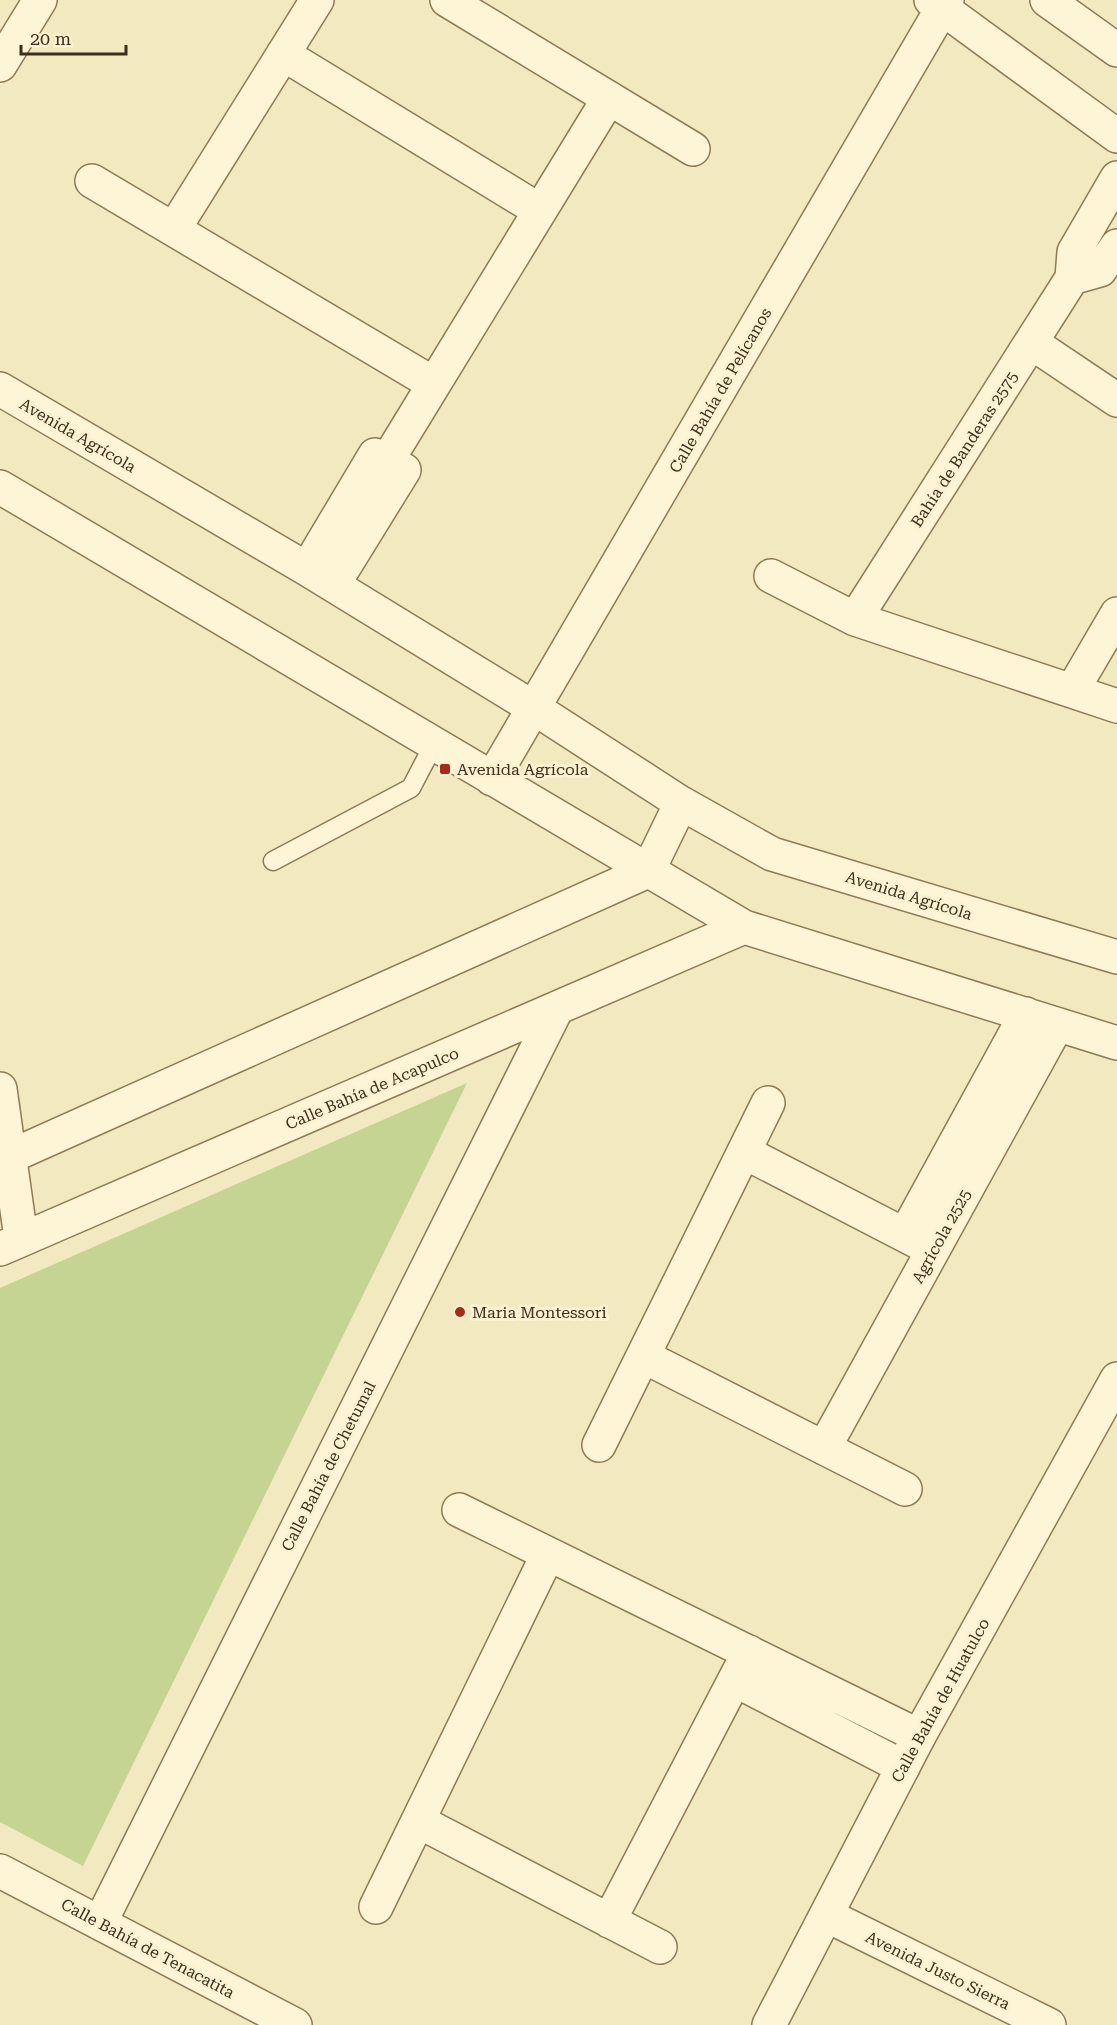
<svg xmlns="http://www.w3.org/2000/svg" width="1117" height="2025" font-family="'Roboto Serif',serif">
	<style>
		.green { fill: #c5d393 }
		.lines { fill: none; stroke-linecap: round; stroke-linejoin: round }
		.service-casing { stroke: #8f7a56; stroke-width: 21 }
		.minor-casing { stroke: #8f7a56; stroke-width: 36 }
		.tertiary-casing { stroke: #8f7a56; stroke-width: 36 }
		.service { stroke: #fdf5d5; stroke-width: 18 }
		.minor { stroke: #fdf5d5; stroke-width: 33 }
		.tertiary { stroke: #fdf5d5; stroke-width: 33 }
		.poi-dot { fill: #a62a1e; stroke: #faf2d1; stroke-width: 2 }
		.labels { text-anchor: middle; stroke-width: 6; stroke-linejoin: round; paint-order: stroke }
		.street-label { font-size: 16px; fill: #3d2f1c; stroke: #faf2d1 }
		.poi-label { font-size: 16px; fill: #3d2f1c; stroke: #faf2d1; text-anchor: start }
	</style>
	<rect width="100%" height="100%" fill="#f3e9c1"/>
	<path class="green" d="M467,1083L83,1866L0,1822V1288Z"/>
	<g class="lines">
		<g class="service-casing">
			<path id="service" d="M273,861L411,788L434,744"/>
		</g>
		<g class="minor-casing">
			<path id="minor" d="M447,0L693,149
				M931,0L1117,136
				M1047,0L1117,50
				M283,54L539,210
				M0,65L40,0
				M92,181L434,384
				M174,229L317,0
				M1072,278L1100,270L1117,246
				M1032,343L1117,400
				M0,389L307,569L534,708L681,803L772,854L1117,957
				M379,474L609,98
				M0,487L744,927L1117,1043
				M307,569L375,455L377,467
				M771,576L855,619L1117,706
				M333,585L404,470L388,473
				M855,619L1072,278L1074,252L1117,178
				M1072,691L1117,614
				M492,779L947,0
				M0,1089L21,1238
				M744,1152L924,1245
				M0,1161L648,871L681,803
				M905,1235L1026,1014
				M0,1249L744,927
				M643,1356L905,1489
				M599,1445L768,1103
				M824,1448L1057,1025
				M459,1510L919,1736
				M735,1680L903,1767
				M418,1821L660,1947
				M0,1871L295,2025
				M376,1907L548,1554
				M609,1921L749,1652
				M100,1923L557,1008"/>
		</g>
		<g class="tertiary-casing">
			<path id="tertiary" d="M826,1915L1049,2025
				M769,2025L919,1736L1117,1379"/>
		</g>
		<use href="#service" class="service"/>
		<use href="#minor" class="minor"/>
		<use href="#tertiary" class="tertiary"/>
	</g>
	<g class="poi-dot">
		<rect x="439" y="763" width="12" height="12" rx="3"/>
		<circle cx="460" cy="1312" r="6"/>
	</g>
	<g class="labels">
		<g class="street-label">
			<text transform="translate(720 390) rotate(-60)" y="6">Calle Bahía de Pelícanos</text>
			<text transform="translate(78 435) rotate(30)" y="6">Avenida Agrícola</text>
			<text transform="translate(964 449) rotate(-57)" y="6">Bahía de Banderas 2575</text>
			<text transform="translate(909 895) rotate(17)" y="6">Avenida Agrícola</text>
			<text transform="translate(372 1088) rotate(-23)" y="6">Calle Bahía de Acapulco</text>
			<text transform="translate(941 1236) rotate(-61)" y="6">Agrícola 2525</text>
			<text transform="translate(328 1466) rotate(-63)" y="6">Calle Bahía de Chetumal</text>
			<text transform="translate(940 1700) rotate(-61)" y="6">Calle Bahía de Huatulco</text>
			<text transform="translate(148 1948) rotate(28)" y="6">Calle Bahía de Tenacatita</text>
			<text transform="translate(938 1970) rotate(26)" y="6">Avenida Justo Sierra</text>
		</g>
		<g class="poi-label">
			<text x="457" y="775">Avenida Agrícola</text>
			<text x="472" y="1318">Maria Montessori</text>
		</g>
	</g>
	<path d="M21 45v9h105v-9" fill="none" stroke="#3d2f1c" stroke-width="3"/>
	<text x="30" y="45" font-size="18" fill="#3d2f1c" stroke="#faf2d1" stroke-width="4.5" paint-order="stroke">20 m</text>
</svg>
